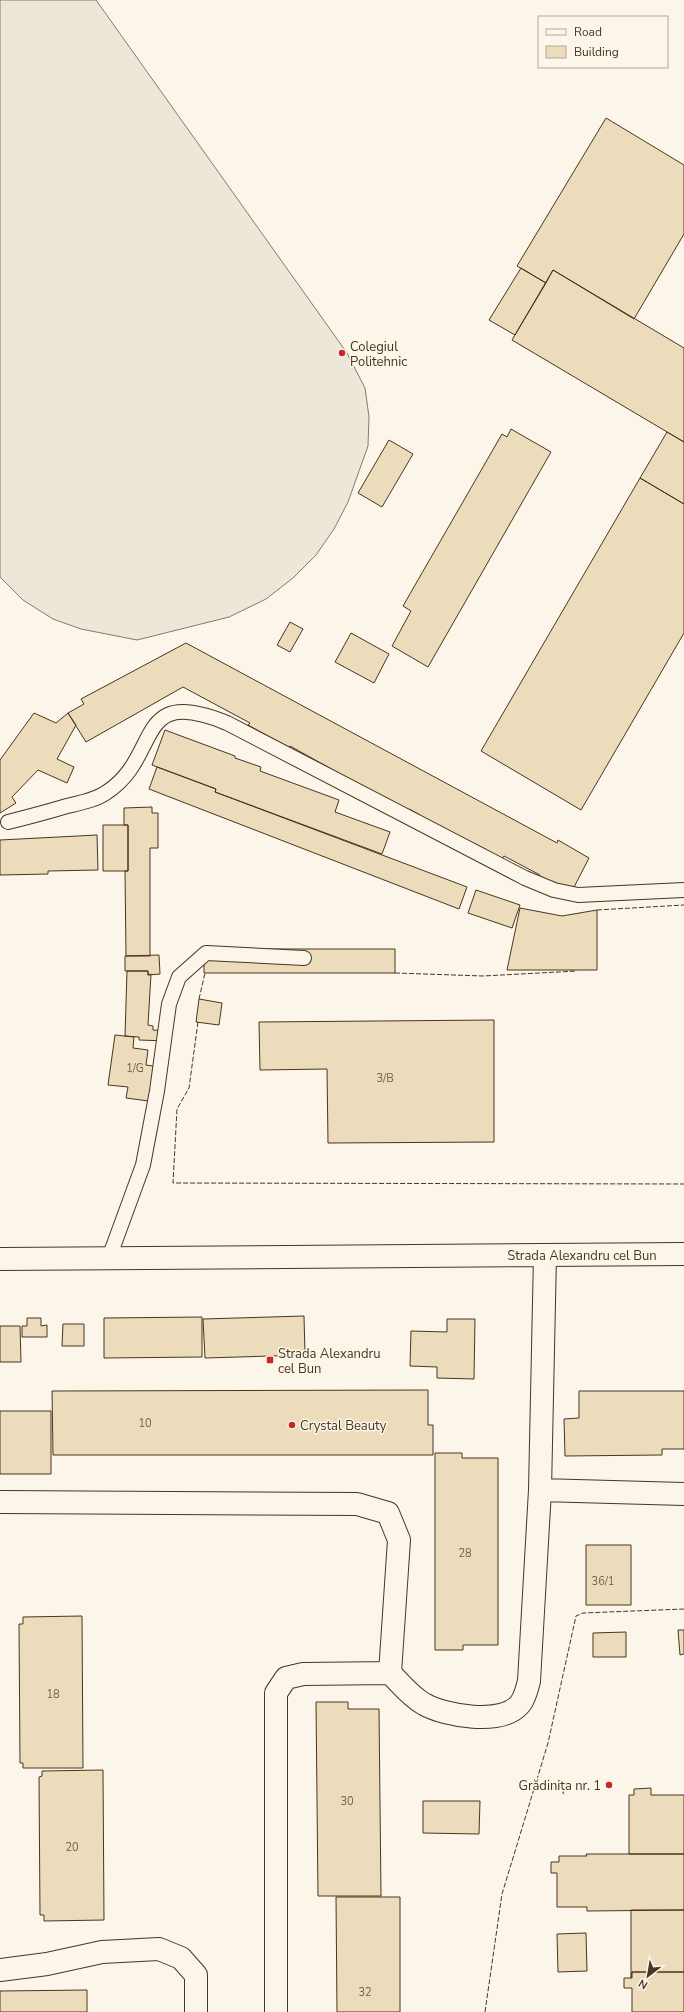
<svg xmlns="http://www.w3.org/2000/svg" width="684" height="2012" font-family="'Nunito Sans',sans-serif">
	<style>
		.pitch { fill: #ede6d9; stroke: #887966 }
		.building { fill: #ecdcbc; stroke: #4a3520 }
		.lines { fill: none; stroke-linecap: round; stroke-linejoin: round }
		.lane-casing { stroke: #4a3520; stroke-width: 16 }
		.street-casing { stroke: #4a3520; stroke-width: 24 }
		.lane { stroke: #fbf6e9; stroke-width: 14 }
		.street { stroke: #fbf6e9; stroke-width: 22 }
		.fence { stroke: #4a3520; stroke-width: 1; stroke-dasharray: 5 2; stroke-linecap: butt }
		.poi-dot { fill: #c62828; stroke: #fbf6e9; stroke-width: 1.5 }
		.labels { text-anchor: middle; stroke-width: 3; stroke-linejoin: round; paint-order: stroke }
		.number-label { font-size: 11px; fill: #725f47 }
		.poi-label { font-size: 13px; fill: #4a3520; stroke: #fbf6e9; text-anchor: start }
		.street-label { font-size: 13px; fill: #4a3520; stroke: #fbf6e9 }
	</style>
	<rect width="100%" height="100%" fill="#fbf6e9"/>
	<path class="pitch" d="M0,0H96L347,353L365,388L369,417L368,446L348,502L334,529L316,555L293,578L266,599L229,617L137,640L81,629L53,619L23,600L0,577Z"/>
	<path class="building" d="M606,118L684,165V234L634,319L553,270L546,283L517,266Z
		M521,268L546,283L515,335L489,320Z
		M553,270L684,348V442L512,340Z
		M511,429L551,452L428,667L392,646L411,611L403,606L502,434L507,437Z
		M667,432L684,442V504L640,478Z
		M389,440L413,454L382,507L358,493Z
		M640,478L684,504V633L581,810L481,751Z
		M290,622L303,629L290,652L277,645Z
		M351,633L389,654L374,683L335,662Z
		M186,643L557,843L558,840L589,858L571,893L539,877L540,875L504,856L502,859L486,851L487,850L438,825L419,818L420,815L409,809L408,812L343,778L344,776L290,746L289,748L248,725L250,723L183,687L86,742L68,713L84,704L81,699Z
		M34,713L56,723L68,713L76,725L57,759L74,767L67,783L38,770L12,797L16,803L0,813V760Z
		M165,730L235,756V758L261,767L260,771L339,800L335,812L390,832L382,854L215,792L216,789L152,765Z
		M157,767L216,789L215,792L467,887L459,909L149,789Z
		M152,807V813H158V848H150V956H126L125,871H128V825H124V808Z
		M103,825H128V871H103Z
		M97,835L98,870L48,871V874L0,875V840Z
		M476,890L520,905L512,928L468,913Z
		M520,908L562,916L597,910V970H507Z
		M204,949H395V973H204Z
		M159,955L160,974L148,975V971H125V956Z
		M127,971H148V975L151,974L148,1025L153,1026V1030L168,1031L167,1041L139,1040V1037L125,1036Z
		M199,999L222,1003L219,1025L196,1022Z
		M494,1020V1142L328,1143L327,1069L260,1070L259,1022Z
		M115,1035L134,1037L133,1048L148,1050L146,1065L160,1067L156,1102L126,1098L128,1087L108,1085Z
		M304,1316L305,1355L205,1358L203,1319Z
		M202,1317V1357L104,1358V1318Z
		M27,1318H41V1326L47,1325V1337H22V1326H27Z
		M447,1319H475L474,1379L437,1378V1367L410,1366L411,1331L447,1332Z
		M63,1324H84V1346H62Z
		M0,1326H20L21,1362H0Z
		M428,1390V1425H433V1455H53L52,1391Z
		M579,1391H684V1449H662V1455L565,1456L564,1419L579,1418Z
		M0,1411H51V1474H0Z
		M435,1453H462V1458H498V1645H463V1650H435Z
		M586,1545H631V1605H586Z
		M82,1616L83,1768H23V1763H20L19,1624H23V1617Z
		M678,1630H684V1654L680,1655Z
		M626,1632V1657H593V1633Z
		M316,1702H348V1709H379L381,1896H318Z
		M103,1770L104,1920L44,1921V1915H40L39,1777L42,1776V1771Z
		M651,1788V1795H684V1854H629V1795H634V1789Z
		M423,1801H480L479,1834L423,1833Z
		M586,1854H684V1910L587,1911V1907H557V1873H551V1862H559V1856H587Z
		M336,1897H400V2012H337Z
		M631,1910H684V1972H632L631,1978Z
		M586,1933L587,1971L558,1972L557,1934Z
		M632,1972H684V2012H632V1988H624V1978H632Z
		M87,1990V2012H0V1991Z"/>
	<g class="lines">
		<g class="lane-casing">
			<path id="lane" d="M8,822C28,817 47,812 67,806C80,803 96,800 107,792C162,756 133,684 227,723L525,878L554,890L578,895L684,890
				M109,1258L143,1165L157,1091L169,1004L179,977L206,953L304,958"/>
		</g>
		<g class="street-casing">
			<path id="street" d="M0,1259L684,1254
				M540,1490L684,1494
				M0,1502L357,1504L388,1513L399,1540L390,1673C401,1684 411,1697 424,1704C445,1716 502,1726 520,1704C525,1698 527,1689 529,1681L540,1490L545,1255
				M0,1970L47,1964L102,1952L159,1949L181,1958L196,1975V2012
				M276,2012V1693L286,1678L303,1674L390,1673"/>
		</g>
		<use href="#lane" class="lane"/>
		<use href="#street" class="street"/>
		<path class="fence" d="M597,910L684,905
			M395,973L483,976L577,971
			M199,999L205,973
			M198,1022L189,1088L177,1109L173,1183L684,1184
			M485,2012L502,1894L548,1743L576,1616L583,1613L684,1609"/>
	</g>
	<g class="poi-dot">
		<circle cx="342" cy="353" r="4"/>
		<rect x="266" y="1356" width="8" height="8" rx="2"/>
		<circle cx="292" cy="1425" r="4"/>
		<circle cx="609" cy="1785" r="4"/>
	</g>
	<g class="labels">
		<g class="number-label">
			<text x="135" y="1072">1/G</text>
			<text x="385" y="1082">3/B</text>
			<text x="145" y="1427">10</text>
			<text x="465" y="1557">28</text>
			<text x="603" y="1585">36/1</text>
			<text x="53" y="1698">18</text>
			<text x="347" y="1805">30</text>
			<text x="72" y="1851">20</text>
			<text x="365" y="1996">32</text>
		</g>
		<g class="poi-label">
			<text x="350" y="351">Colegiul<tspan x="350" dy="15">Politehnic</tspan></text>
			<text x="278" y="1358">Strada Alexandru<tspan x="278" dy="15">cel Bun</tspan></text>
			<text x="300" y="1430">Crystal Beauty</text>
			<text x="601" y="1790" text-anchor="end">Grădinița nr. 1</text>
		</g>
		<g class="street-label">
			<text x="582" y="1260">Strada Alexandru cel Bun</text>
		</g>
	</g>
	<rect x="538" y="16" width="130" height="52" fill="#fbf6e9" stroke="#b4a999"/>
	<rect x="546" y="29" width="20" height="6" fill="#fbf6e9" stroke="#b4a999"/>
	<text x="574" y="36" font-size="12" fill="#4a3520">Road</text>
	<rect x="546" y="46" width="20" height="12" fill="#ecdcbc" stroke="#b4a999"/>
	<text x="574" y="56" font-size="12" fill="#4a3520">Building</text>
	<g transform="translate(648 1976) rotate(211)" stroke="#fbf6e9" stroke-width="3" paint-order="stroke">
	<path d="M0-3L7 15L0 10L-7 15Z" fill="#4a3520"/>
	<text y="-6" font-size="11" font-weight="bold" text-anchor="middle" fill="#4a3520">N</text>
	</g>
</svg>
